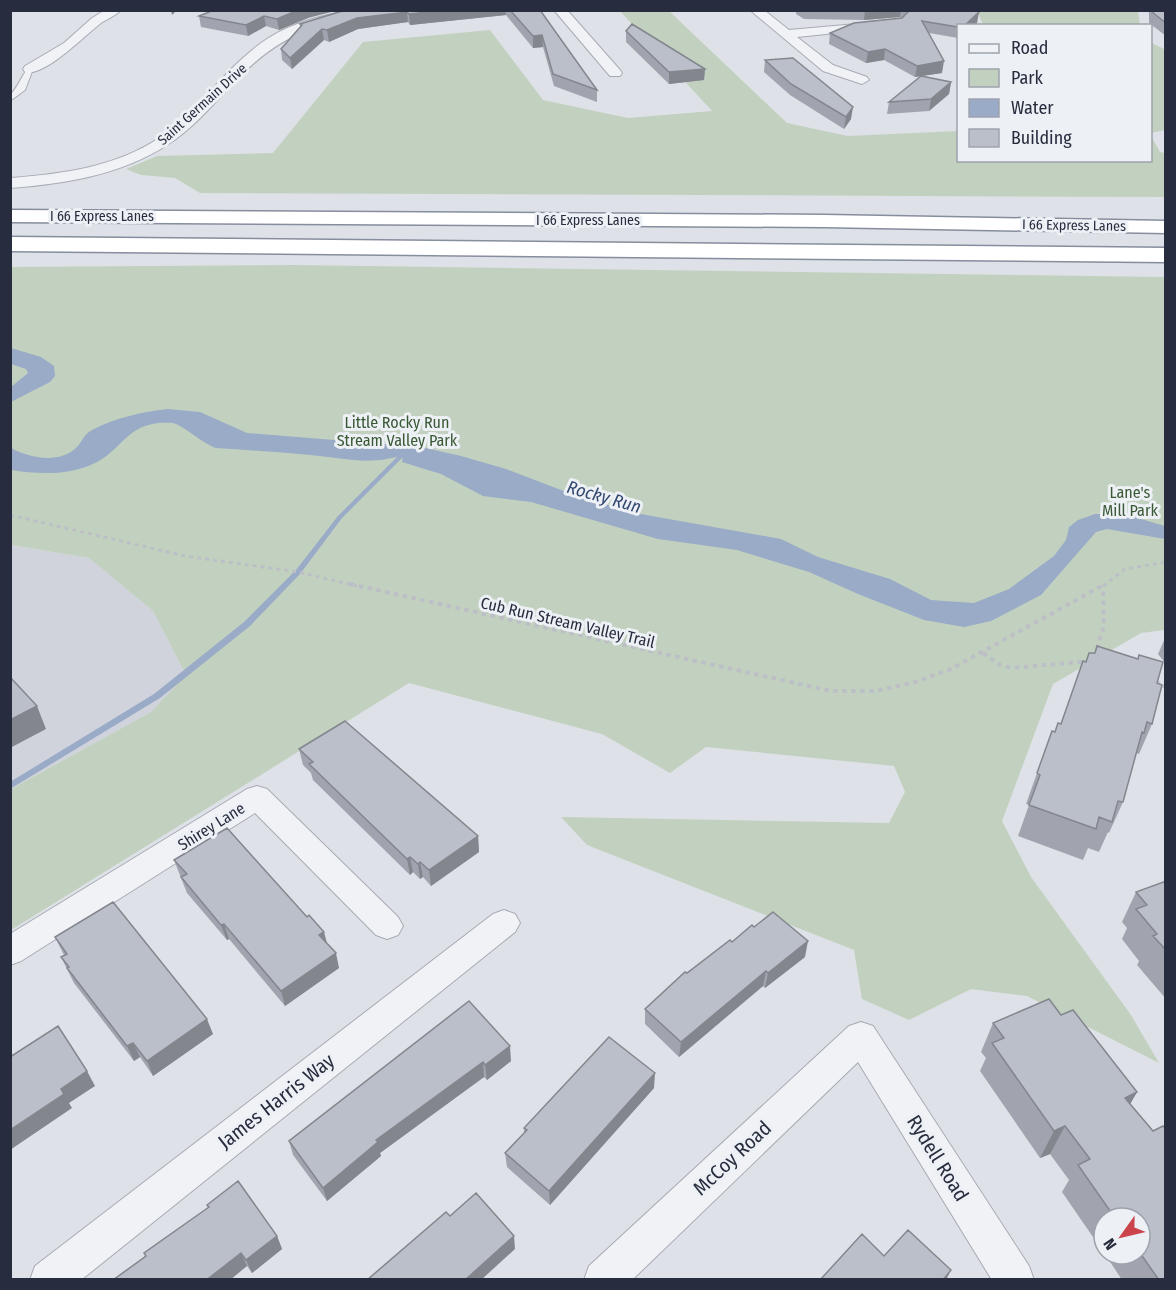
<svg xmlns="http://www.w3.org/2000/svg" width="1176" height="1290" font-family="'Fira Sans Condensed',sans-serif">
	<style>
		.built { fill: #d0d3dc }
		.green { fill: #c2d1bf }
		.water { fill: #99abc7 }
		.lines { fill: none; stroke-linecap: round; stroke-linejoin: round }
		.stream { fill: #99abc7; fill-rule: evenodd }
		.lane-casing { stroke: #a7abb4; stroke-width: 2 }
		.street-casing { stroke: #a7abb4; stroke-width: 2 }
		.highway-casing { stroke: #868d9d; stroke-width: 3 }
		.path-far1 { stroke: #bcbfc6; stroke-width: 3; stroke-dasharray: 4 4; stroke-linecap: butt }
		.path { stroke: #bcbfc6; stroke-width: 4; stroke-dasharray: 4.5 4.5; stroke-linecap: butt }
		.lane { fill: #f0f2f6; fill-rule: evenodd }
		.street { fill: #f0f2f6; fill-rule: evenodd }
		.highway { fill: #fff; fill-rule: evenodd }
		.wall { fill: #a1a4ae }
		.shaded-wall { fill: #83868d }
		.building { fill: #bbbfca; stroke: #83868d; stroke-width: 1.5 }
		.labels { text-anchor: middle; stroke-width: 6; stroke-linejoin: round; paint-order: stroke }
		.far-street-label { font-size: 14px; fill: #272d3e; stroke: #edf0f5 }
		.park-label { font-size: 16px; fill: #395935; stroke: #edf0f5 }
		.street-label { font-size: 16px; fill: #272d3e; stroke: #edf0f5 }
		.water-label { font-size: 18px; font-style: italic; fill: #334870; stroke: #edf0f5 }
		.near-street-label { font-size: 20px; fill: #272d3e; stroke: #edf0f5 }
	</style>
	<rect width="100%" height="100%" fill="#dee1e7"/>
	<path class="built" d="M10,545L89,558L153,611L186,675L151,712L11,789Z"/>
	<path class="green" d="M668,10L787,123L848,136L958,131V160H1150L1151,136L1160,152L1165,153L1166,197L200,193L175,178L141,175L126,169L157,156L273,153L363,42L490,30L543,100L628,118L712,111L620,11Z
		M963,11H1138L1140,25H983L979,15Z
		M1150,42L1166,50L1165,130L1151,133Z
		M293,265L1165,277V630L1141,633L1053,684L1002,821L1031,877L1131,1015L1159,1063L1027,996L971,989L909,1020L862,999L854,950L587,845L561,817L889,823L905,792L894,766L706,747L670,773L602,734L409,683L11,930V789L151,712L186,675L153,611L89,558L11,545V267Z"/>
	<path class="water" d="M11,348L41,357L54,366L55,376L50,382L11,402V387L28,373L26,369L11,364Z
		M168,409L200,412L247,433L421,447L461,456L506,469L569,493L635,513L781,539L818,557L890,579L931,600L974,603L1009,589L1054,556L1066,540L1069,527L1078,520L1095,514H1124L1165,526V539L1107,529L1096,532L1041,595L991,621L964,627L924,620L858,594L809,572L737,550L658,539L531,502L483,496L441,474L402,462L403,455C369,466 344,458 310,455C279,452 247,450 216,448C202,443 181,424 173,423C127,419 124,450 93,464C68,476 36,474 11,470V448C29,458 59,464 76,448C82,442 84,434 92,430C115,418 141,412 168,409Z"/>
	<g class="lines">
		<path class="stream" d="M403,452L405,453V455L342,518L300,574L250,626L160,698L10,789V782L154,694L244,622L296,570L338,516L401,453Z"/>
		<g class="lane-casing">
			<path id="lane" d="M30,67L33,69L25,90L10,101V95C19,87 22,73 30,67Z"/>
		</g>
		<g class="street-casing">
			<path id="street" d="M105,10H121C115,16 107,19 101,23C85,35 45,77 25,72L23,69L25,66L64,43L92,18Z
				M354,10H392L386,14C318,21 281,33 233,83C213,105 192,129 167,145C121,175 64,184 10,188V178C62,174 116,167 159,138C200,110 226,66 267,39C293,22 324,15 354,10Z
				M554,10H567L620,70L622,73L620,76H610Z
				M750,10H764L789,30L879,22V28L875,29L797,37L833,65L867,77L869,80L862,84L823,71Z
				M257,786L267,789L398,917L403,926L398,935L387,939L376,935L255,813L21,961L10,965V934L247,789Z
				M504,910L515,914L520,923L515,932L81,1280H30L35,1266L493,914Z
				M861,1022L873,1026L1029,1266L1034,1280H992L858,1062L632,1280H584L589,1266L849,1026Z"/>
		</g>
		<g class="highway-casing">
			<path id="highway" d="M10,210L824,215L1166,221V233L824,227L10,222Z
				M10,237L1166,248V262L10,251Z"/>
		</g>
		<path class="path-far1" d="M10,515L185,556L298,572L357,586
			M1103,586L1125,569L1166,562"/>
		<path class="path" d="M350,584L831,691H876L915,682L951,669L1105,584
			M1097,649L1104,626L1103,586
			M983,653L1000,665L1012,668L1090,661
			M1155,681L1166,687"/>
		<use href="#lane" class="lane"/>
		<use href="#street" class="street"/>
		<use href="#highway" class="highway"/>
	</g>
	<path class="wall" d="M51,10H100L97,12H52Z
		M214,10L308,18L279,30L266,26L248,36L201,27L199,16Z
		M350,10H540L597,90V102L554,86L543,47L533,48L506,15L410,25L408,22L358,29L329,42L324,40L292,69L282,60L281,49L300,27V24Z
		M796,10H974L977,23L974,26H958V38L929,33L942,73L915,77L884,60L866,63L829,44L830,33L901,18L900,17L864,20L804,19L796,14Z
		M1149,10H1166V36L1149,23Z
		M626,31L705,69L704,80L669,84L626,42Z
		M765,60L851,119L844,129L790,95L764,72Z
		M951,82L949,94L929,111L887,114L889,102Z
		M1166,636V664L1158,654Z
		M1083,661L1157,683L1152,724L1139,754L1136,753L1123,802L1109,833L1108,832L1099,852L1088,848L1083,860L1018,836L1029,805L1026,804L1037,773L1055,732L1061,724Z
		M299,749L478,836L479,852L431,886L423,877L420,879L413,872L410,875L313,780L311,773L303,765Z
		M174,860L327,943L339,968L285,1006L229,939L227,940L187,893Z
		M1166,881V999L1137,965L1139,961L1122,939L1127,928L1122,922L1136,892Z
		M754,927L805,957L765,988L763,986L679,1057L645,1024V1009L687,973Z
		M55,937L213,1034L153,1076L140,1057L134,1061L74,983L61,957L64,955Z
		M469,1001L511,1061L487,1080L484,1077L380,1153L381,1156L327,1201L293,1155L289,1141Z
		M1061,1015L1137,1092L1130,1104L1166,1280H1122L1105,1254H1140V1218H1104V1253L1062,1192L1069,1180L1050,1154L1040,1158L980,1071L986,1058L981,1052L993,1023Z
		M654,1088L550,1205L507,1167L505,1153L524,1133V1128Z
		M207,1205L277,1236L282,1249L252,1273L247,1266L146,1256L208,1208Z"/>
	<path class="shaded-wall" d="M171,10H177L172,15Z
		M298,10H339L308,18L279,30L277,19Z
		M446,10H505L506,15L410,25L409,14Z
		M865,10H901L900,17L864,20Z
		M407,12L408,22L358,29L329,42L327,30L357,18Z
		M979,12L977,23L974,26H964Z
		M264,16L266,26L248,36L246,25Z
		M322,29L324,40L292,69L290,58Z
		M542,35L543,47L533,48V36Z
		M885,49L884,60L866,63L868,52Z
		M944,61L942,73L915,77L917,66Z
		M705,69L704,80L669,84V72Z
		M951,82L949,94L929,111L931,99Z
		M853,107L851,119L844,129L846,117Z
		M37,706L46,729L10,748V720Z
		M478,836L479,852L431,886L429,870Z
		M410,857L413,872L410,875L407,859Z
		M420,862L423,877L420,879L418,864Z
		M224,924L229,939L227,940L221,925Z
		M324,932L328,947L319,935Z
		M808,941L805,957L765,988L768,973Z
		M336,953L339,968L285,1006L281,991Z
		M766,971L763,986L679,1057L681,1042Z
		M207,1019L213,1034L153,1076L147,1061Z
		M133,1043L140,1057L134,1061L127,1046Z
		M510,1046L511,1061L487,1080L485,1065Z
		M483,1062L484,1077L380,1153L381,1156L327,1201L323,1188L376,1140Z
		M87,1071L95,1086L69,1103L72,1108L10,1150V1130L61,1089Z
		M655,1073L654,1088L550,1205L549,1191Z
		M1137,1092L1121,1120L1125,1098Z
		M1065,1126L1050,1154L1040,1158L1054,1131Z
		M277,1236L282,1249L252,1273L246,1260Z
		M514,1236L515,1249L481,1280H465Z
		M241,1253L247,1266L230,1280H210L209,1278Z
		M951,1270L946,1280H943Z"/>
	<path class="building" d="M214,10H298L277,19L264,16L246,25L199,16Z
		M350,10H446L409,14L407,12L357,18L327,30L322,29L290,58L281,49L302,25L300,24L339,12Z
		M510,10H540L597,90L553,74L542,35L533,36Z
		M908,10H974L979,12L964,26H958V27L922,21L944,61L917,66L885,49L868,52L830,33L854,23L902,18L909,11Z
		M1152,10H1166V23L1152,12Z
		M632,24L705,69L669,72L626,31Z
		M793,58L853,107L846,117L791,84L765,60Z
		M921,76L951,82L931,99L889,102Z
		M1097,646L1138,659L1139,655L1163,662L1157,683L1162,685L1152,724L1147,722L1144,733L1142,732L1123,802L1118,801L1112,822L1099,817L1096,829L1029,805L1040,775L1037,773L1052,731L1055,732L1058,723L1061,724L1083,661L1086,662L1089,653H1095Z
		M10,677L37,706L10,720Z
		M345,721L478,836L429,870L420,862L418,864L410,857L407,859L309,764L313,762L299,749Z
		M227,828L307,917L309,915L324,932L319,935L336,953L281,991L224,924L221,925L181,877L187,874L174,860Z
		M1166,881V950L1153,936L1157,934L1136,909L1147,905L1136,892Z
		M113,902L207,1019L147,1061L133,1043L127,1046L67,968L69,967L61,957L67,954L55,937Z
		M773,912L808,941L768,973L766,971L681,1042L645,1009L685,972L687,973L730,940L732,942L752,925L754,927Z
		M1049,999L1061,1015L1073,1010L1137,1092L1125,1098L1153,1131L1163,1126L1166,1129V1280H1159L1140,1253V1218H1115L1078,1165L1090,1159L1065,1126L1054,1131L992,1043L1004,1038L993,1023Z
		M469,1001L510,1046L485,1065L483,1062L376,1140L378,1142L323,1188L289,1141Z
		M58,1026L87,1071L61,1089L64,1094L10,1130V1057Z
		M609,1037L655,1073L549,1191L505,1153L527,1130L524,1128Z
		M238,1181L277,1236L246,1260L241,1253L209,1278L210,1280H113L146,1256L144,1253L209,1207L207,1205Z
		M476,1193L514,1236L465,1280H367L446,1212L450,1216Z
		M908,1230L951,1270L943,1280H820L862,1234L884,1256Z"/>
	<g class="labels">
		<g class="far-street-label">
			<text transform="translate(202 104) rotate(-42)" y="5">Saint Germain Drive</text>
			<text x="102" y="221">I 66 Express Lanes</text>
			<text x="588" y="225">I 66 Express Lanes</text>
			<text transform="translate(1074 225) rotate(1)" y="5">I 66 Express Lanes</text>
		</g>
		<g class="park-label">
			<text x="397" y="428">Little Rocky Run<tspan x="397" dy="18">Stream Valley Park</tspan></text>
			<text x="1130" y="498">Lane's<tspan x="1130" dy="18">Mill Park</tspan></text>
		</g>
		<g class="street-label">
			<text transform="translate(568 622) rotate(13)" y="6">Cub Run Stream Valley Trail</text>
			<text transform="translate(211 826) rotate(-32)" y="6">Shirey Lane</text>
		</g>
		<g class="water-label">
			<text transform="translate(604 497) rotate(16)" y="6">Rocky Run</text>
		</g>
		<g class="near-street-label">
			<text transform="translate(276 1101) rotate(-38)" y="7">James Harris Way</text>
			<text transform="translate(732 1158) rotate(-43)" y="7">McCoy Road</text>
			<text transform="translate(938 1158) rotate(58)" y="7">Rydell Road</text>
		</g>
	</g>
	<rect width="1176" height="1290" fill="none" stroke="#272d3e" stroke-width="24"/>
	<rect x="957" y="24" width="195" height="138" fill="#edf0f5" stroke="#9ea2ac" stroke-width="1.5"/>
	<rect x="969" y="44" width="30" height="9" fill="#f0f2f6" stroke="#9ea2ac" stroke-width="1.5"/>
	<text x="1011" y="54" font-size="18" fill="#272d3e">Road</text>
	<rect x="969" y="69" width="30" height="18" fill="#c2d1bf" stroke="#9ea2ac" stroke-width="1.5"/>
	<text x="1011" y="84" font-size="18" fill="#272d3e">Park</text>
	<rect x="969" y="99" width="30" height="18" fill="#99abc7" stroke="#9ea2ac" stroke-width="1.5"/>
	<text x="1011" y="114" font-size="18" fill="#272d3e">Water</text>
	<rect x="969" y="129" width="30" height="18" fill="#bbbfca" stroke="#9ea2ac" stroke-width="1.5"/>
	<text x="1011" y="144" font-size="18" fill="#272d3e">Building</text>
	<g transform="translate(1122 1236) rotate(236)"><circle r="28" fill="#edf0f5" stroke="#9ea2ac" stroke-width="1.5"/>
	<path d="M0-4.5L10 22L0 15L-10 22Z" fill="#cb444c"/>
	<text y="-9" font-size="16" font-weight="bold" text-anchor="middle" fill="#272d3e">N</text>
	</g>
</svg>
